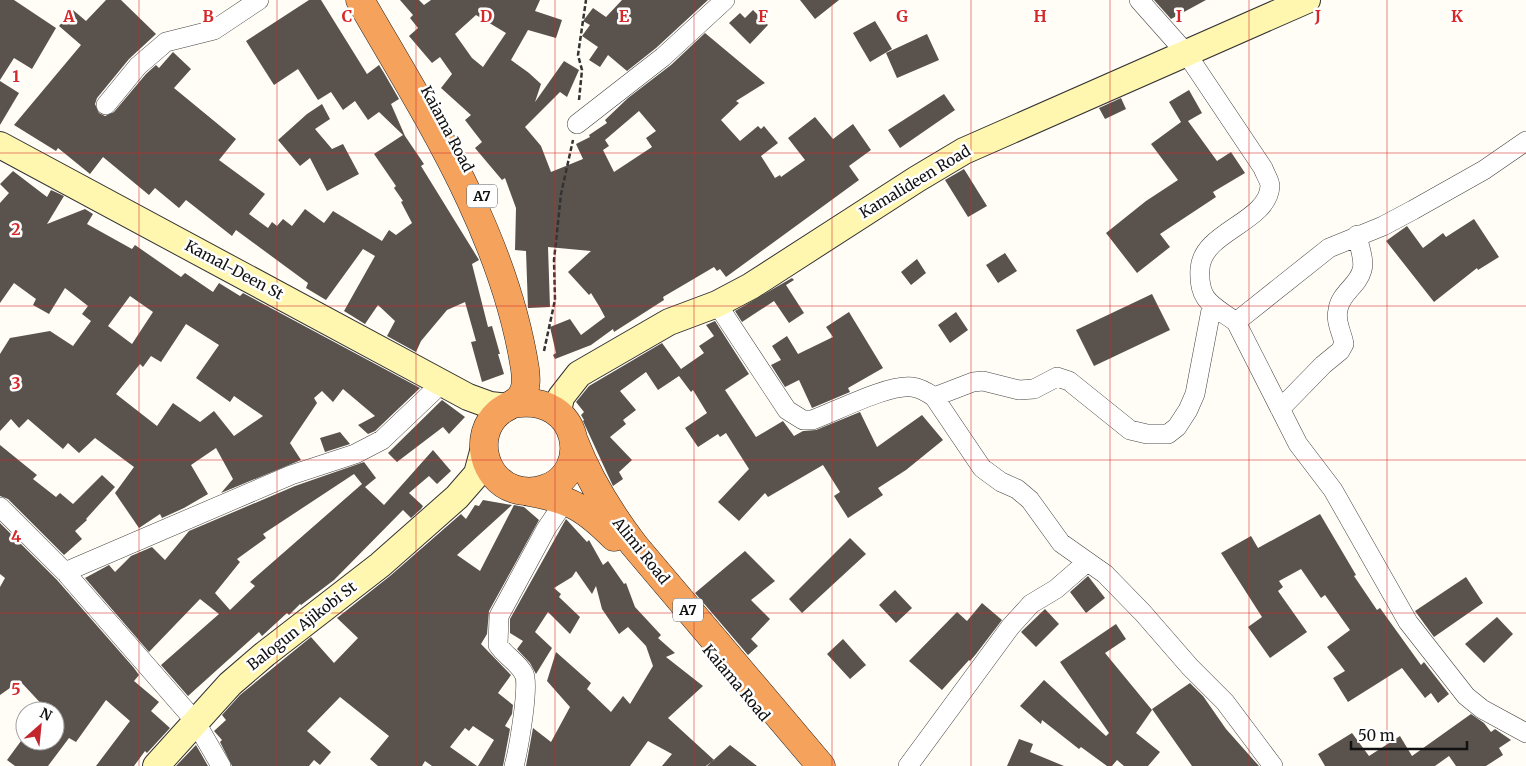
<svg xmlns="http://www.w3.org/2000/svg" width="1526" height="766" font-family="Merriweather,serif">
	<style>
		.building { fill: #5a524d; fill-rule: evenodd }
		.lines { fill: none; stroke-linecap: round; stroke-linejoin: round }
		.street-casing { stroke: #444; stroke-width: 20 }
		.secondary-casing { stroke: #333; stroke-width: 28 }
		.highway-casing { stroke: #222; stroke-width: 29 }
		.path { stroke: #333; stroke-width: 2.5; stroke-dasharray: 5 2.5; stroke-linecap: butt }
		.street { stroke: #fff; stroke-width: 19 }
		.secondary { stroke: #fff6b0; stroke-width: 26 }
		.highway { stroke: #f5a25d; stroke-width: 28 }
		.grid { fill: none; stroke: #d62828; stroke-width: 1; stroke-opacity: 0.55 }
		.labels { text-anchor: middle; stroke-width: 5; stroke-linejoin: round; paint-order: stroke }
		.shield { fill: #fff; stroke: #585858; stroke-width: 1 }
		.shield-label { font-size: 14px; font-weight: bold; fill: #111 }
		.street-label { font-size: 15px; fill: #111; stroke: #fff }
		.grid-label { font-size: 16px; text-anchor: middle; font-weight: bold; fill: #d62828; stroke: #fff; stroke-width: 5; stroke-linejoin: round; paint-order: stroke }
	</style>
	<rect width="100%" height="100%" fill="#fffdf5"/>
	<path class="building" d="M0,0H14L56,28L32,69L14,58L0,80Z
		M106,0H121L156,34L129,59L97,98L95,104L99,113L105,116L114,112L146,74L156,65L159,68L173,52L191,69L174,88L236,139L219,160L265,194L249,214L268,228L272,222L277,226L283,219L292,226L305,209L324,223L333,211L382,241L389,230L396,235L412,223L401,202L403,201L394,188L396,186L374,154L403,135L379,112L368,120L355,101L343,110L331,92L318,100L298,69L274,85L246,41L309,0H321L367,74L379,65L384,73L399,99L391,104L405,136L424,164L421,166L479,260L472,264L488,327L492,326L500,354H498L504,374L482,382L471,342L476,341L465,302L447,310L421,341L416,352L387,336L395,321L378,305L365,324L344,311L375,256L363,249L326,300L306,288L308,283L236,230L232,236L186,200L179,208L155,188L149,195L103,157L90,174L58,148L56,151L14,125L81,45L59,26L73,10L86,21Z
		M400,0H419L424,5L431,0H540L535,11L562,20L556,38L528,30L511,60L529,73L541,84L535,102L564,61L579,70L567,97L560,92L525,127L541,146L551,172L583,159L576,144L590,137L589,135L607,123L605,120L628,98L671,65L705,33L765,83L736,101L739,103L721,120L740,141L758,126L761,129L764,126L778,143L761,156L775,178L780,175L781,177L805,160L788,138L815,117L833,139L853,124L871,150L849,166L859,180L726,277L720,269L717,271L714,267L663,297L664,300L614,332L613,329L591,345L555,359L553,355L556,353L550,327L570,319L581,335L605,317L599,306L602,305L599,306L591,293L589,295L568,272L591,251L548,247L550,307L528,308L526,251L515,250L516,208L505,178L502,180L475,148L482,142L465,120L471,115L441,88L452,74L440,57L432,63L409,36L418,28L410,18L413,15ZM476,15L506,33L483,67L472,58L455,34ZM639,111L656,131L646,138L652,147L614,172L603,150L609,146L605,140Z
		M622,0H708L656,48L627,71L608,55L600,67L589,60L598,47L582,36L590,25L583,21L593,8L606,17Z
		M800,0H839L815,19Z
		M1154,0H1206L1171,19Z
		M753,10L768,25L750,44L729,23L740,13L745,18Z
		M875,21L892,49L870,62L853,33Z
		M927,34L939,60L897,78L886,53Z
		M0,81L19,93L0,125Z
		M1189,90L1202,113L1188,121L1217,161L1231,152L1245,173L1213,192L1216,197L1160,234L1170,247L1137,273L1106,233L1146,201L1178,180L1151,144L1181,122L1169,102Z
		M944,94L955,110L900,148L888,130Z
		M1121,98L1126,109L1105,119L1099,108Z
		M322,104L330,119L315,129L332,149L343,144L359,174L327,191L310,158L300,166L278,140L307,114Z
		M964,169L987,206L968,217L945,180Z
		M13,171L47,197L51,190L64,196L47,224L85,209L93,214L87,224L132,249L135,245L181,277L185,273L213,292L219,283L240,296L243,293L420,388L375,431L368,434L358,425L375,416L343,389L333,402L322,391L314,398L317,403L290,443L301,460L221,493L233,479L216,448L191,465L208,494L184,508L162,518L160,514L139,528L115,493L134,467L95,438L79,453L68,443L63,449L28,419L19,428L11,419L0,431V354L10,338L50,331L73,346L91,321L82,314L88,306L65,288L49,314L33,305L36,299L14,283L0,303V203L9,193L0,184ZM130,296L153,312L132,344L108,326ZM186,324L219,345L196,378L230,402L234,396L263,416L234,436L214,411L200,422L173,403L157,426L116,394L140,364L143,367L151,356L161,362Z
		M1474,219L1499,257L1478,270L1477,268L1434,302L1386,241L1407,226L1423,248L1443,233L1446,237Z
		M1005,253L1017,271L998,283L986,265Z
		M917,259L926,273L911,285L901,272Z
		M792,278L794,280L786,285L804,313L789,323L774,301L742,322L735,311Z
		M1152,294L1170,330L1094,366L1076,330Z
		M849,312L883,368L848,388L850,392L812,408L799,380L785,387L771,365L781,360L772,346L787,336L798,354L833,337L826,327Z
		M956,312L968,330L950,343L938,325Z
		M715,321L749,374L725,390L756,437L783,421L794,436L803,431L816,430L860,412L877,447L922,415L943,440L906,470L878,488L883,495L848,518L834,496L840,492L823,465L768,497L765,493L739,521L718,502L749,469L726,433L720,437L718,434L698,447L685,428L707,413L693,390L691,392L679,376L658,390L646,372L620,391L636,410L623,420L626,424L610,437L632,460L619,472L623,479L613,486L583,421L584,420L581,415L584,412L576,402L589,386L662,343L681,369L704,353L699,346L714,336L706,325Z
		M442,400L465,417L449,434L443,427L397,462L388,453Z
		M340,432L350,444L325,452L320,438Z
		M0,445L37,475L33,479L56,497L60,493L73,504L102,475L115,487L86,519L87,520L75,531L82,539L64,555L8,499L0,496Z
		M433,450L451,471L437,484L429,476L409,493L423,506L421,509L411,518L403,510L334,580L301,605L300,604L289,615L287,613L262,636L259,632L188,696L161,665L219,614L200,599L149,652L85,578L109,565L115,572L131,556L152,547L165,560L189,531L295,486L364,462L376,478L365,487L384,505ZM354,474L362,484L250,582L255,586L230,610L215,593L240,562L237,559L266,538L263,534Z
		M483,500L512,505L457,555L480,571L514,505L524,507L539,520L489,611L487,634L481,644L511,675L498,693L513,705L512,714L505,726L510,729L503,766H478L494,740L473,726L469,731L465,728L450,747L477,766H432L425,761L422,766H378L370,759L389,736L340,697L307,731L331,752L320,765L314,760L309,766H232L220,742L222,740L214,731L226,720L222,715L240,695L311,637L334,663L358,638L337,618L390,576L461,514L466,519L475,505L479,506Z
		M1320,514L1356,575L1354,576L1377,610L1380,608L1421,665L1424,662L1449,694L1438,703L1431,693L1425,698L1402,668L1348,702L1333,678L1345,671L1327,647L1350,630L1325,595L1321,598L1301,569L1279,581L1283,587L1278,591L1307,632L1270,658L1248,627L1262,617L1221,553L1251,536L1258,548Z
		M566,519L587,542L589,540L603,565L608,561L624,584L626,583L635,607L661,635L658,638L675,653L666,657L703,686L668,718L714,760L706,766H662L672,754L648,741L630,766H526L533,728L551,742L570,707L547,681L556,652L591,683L587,689L611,712L623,696L630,704L653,666L646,646L628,627L619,634L602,609L596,586L592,594L576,571L572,577L554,588L561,594L559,597L580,617L570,634L548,612L535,632L552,648L536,674L530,663L517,649L523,641L510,633V619Z
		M0,523L57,580L134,668L139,675L134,681L159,702L151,711L170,728L147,753L145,751L134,766H96L130,721L106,700L76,742L69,738L48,766H15L7,760L21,741H55V711H48L20,681L0,695V587L5,578L0,574Z
		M850,538L866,554L802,613L789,599Z
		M745,551L775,581L751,600L770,619L751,639L758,646L748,655L695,593Z
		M1088,576L1105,598L1086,613L1070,592Z
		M1466,577L1483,603L1434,637L1415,611Z
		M895,590L912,608L896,623L879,605Z
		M982,603L1002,620L976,654L970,661L969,660L942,690L909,661L957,612L967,621Z
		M1045,609L1059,624L1036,647L1021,632Z
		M1497,617L1513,634L1484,663L1465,644Z
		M1116,624L1126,639L1105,653L1152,710L1136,733L1160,752L1148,766H1124L1117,760L1112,766H1107L1081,747L1079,749L1042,720L1041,724L1020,706L1044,680L1106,736L1109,733L1060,662Z
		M843,639L866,665L850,679L827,654Z
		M1190,683L1203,696L1226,729L1259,766H1192L1152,709Z
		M1471,714L1484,723L1491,732L1495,729L1511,740L1499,748L1503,755L1486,766H1456L1449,756L1435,766H1325L1318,754L1352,733L1369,756L1400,736L1412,756Z
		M1019,739L1033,744L1030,752L1064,766H1007Z
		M196,745L208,766H176Z
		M730,745L757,766H707Z"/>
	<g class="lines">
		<g class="street-casing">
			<path id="street" d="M1139,0L1186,53L1263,168C1265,174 1270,181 1270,186C1268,223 1202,231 1200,269C1198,302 1213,305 1236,322L1298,444L1333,490L1408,622L1466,696L1482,709L1526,733
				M106,105L138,66L166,42L214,30L259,0
				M577,124L663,57L725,0
				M717,304L787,410L803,420H812C837,411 888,384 912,387C920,388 927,392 934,397L982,468L1001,482L1017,489L1030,500L1061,543L1105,574L1143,613L1190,667L1225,702L1273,766
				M1236,322L1329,248L1383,226L1413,210L1484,170L1526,141
				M934,397L973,382L983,381L1019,390L1034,389L1057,377L1069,381L1130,430L1147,434H1168L1177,427L1188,410L1195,394L1212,305
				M1280,409L1323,365L1340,351L1344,344C1342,332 1335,322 1338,310C1340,293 1358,286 1362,270C1365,260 1359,246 1357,235
				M0,507L65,572L195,721L221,766
				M65,572L291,475L355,454L382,440L443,382
				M514,766C518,752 530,684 524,674C518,662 505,656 498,645L499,616L546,529L565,501
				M908,766L1011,626L1031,604L1056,589L1087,562"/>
		</g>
		<g class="secondary-casing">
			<path id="secondary" d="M0,145L468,397L490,405L508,407
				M558,412L561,397L579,374L669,322L717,304L751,286L917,179L964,151L1307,0
				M156,766L230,684L265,654L380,565L457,497L477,474L484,448"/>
		</g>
		<g class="highway-casing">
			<path id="highway" d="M360,0C427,116 504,234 525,369C526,377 527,387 522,395C517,404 506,406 498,413C473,435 483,479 514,489C523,492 535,492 544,489C593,475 582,392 513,404
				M574,441C589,480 609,512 634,545L821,766
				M529,492C570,499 585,508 614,537"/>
		</g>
		<path class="path" d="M579,100L582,70L578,55L586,0
			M544,351L555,300L554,260L561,194L573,140"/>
		<use href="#street" class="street"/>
		<use href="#secondary" class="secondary"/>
		<use href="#highway" class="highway"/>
	</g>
	<path class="grid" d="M139,0V766M277,0V766M416,0V766M555,0V766M694,0V766M832,0V766M971,0V766M1110,0V766M1249,0V766M1387,0V766M0,153H1526M0,306H1526M0,460H1526M0,613H1526"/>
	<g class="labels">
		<g class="shield">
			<rect x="467" y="184.5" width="30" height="23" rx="4"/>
			<rect x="673" y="598.5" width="30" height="23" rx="4"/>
		</g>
		<g class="shield-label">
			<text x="482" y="201">A7</text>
			<text x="688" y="615">A7</text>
		</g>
		<g class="street-label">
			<text transform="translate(447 129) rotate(62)" y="5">Kaiama Road</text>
			<text transform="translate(915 182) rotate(-31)" y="5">Kamalideen Road</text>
			<text transform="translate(234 270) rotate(28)" y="5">Kamal-Deen St</text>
			<text transform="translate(641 551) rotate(51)" y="5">Alimi Road</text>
			<text transform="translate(302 626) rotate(-38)" y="5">Balogun Ajikobi St</text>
			<text transform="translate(736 683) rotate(50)" y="5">Kaiama Road</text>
		</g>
	</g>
	<g class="grid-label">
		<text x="69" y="22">A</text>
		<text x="208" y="22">B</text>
		<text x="347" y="22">C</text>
		<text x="486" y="22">D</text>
		<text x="624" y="22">E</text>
		<text x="763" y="22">F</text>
		<text x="902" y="22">G</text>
		<text x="1040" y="22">H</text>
		<text x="1179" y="22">I</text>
		<text x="1318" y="22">J</text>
		<text x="1457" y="22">K</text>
		<text x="16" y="82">1</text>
		<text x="16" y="235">2</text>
		<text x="16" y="389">3</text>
		<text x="16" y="542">4</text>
		<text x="16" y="695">5</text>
	</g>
	<g transform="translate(40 726) rotate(27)"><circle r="24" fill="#ffffff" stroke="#a0a0a0"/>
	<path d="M0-4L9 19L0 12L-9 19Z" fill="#c4262e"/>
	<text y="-8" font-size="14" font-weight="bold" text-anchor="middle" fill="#111111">N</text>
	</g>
	<path d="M1351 741v8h116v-8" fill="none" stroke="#111111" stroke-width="2.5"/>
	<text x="1358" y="741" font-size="15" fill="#111111" stroke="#ffffff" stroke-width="4" paint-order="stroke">50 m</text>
</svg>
